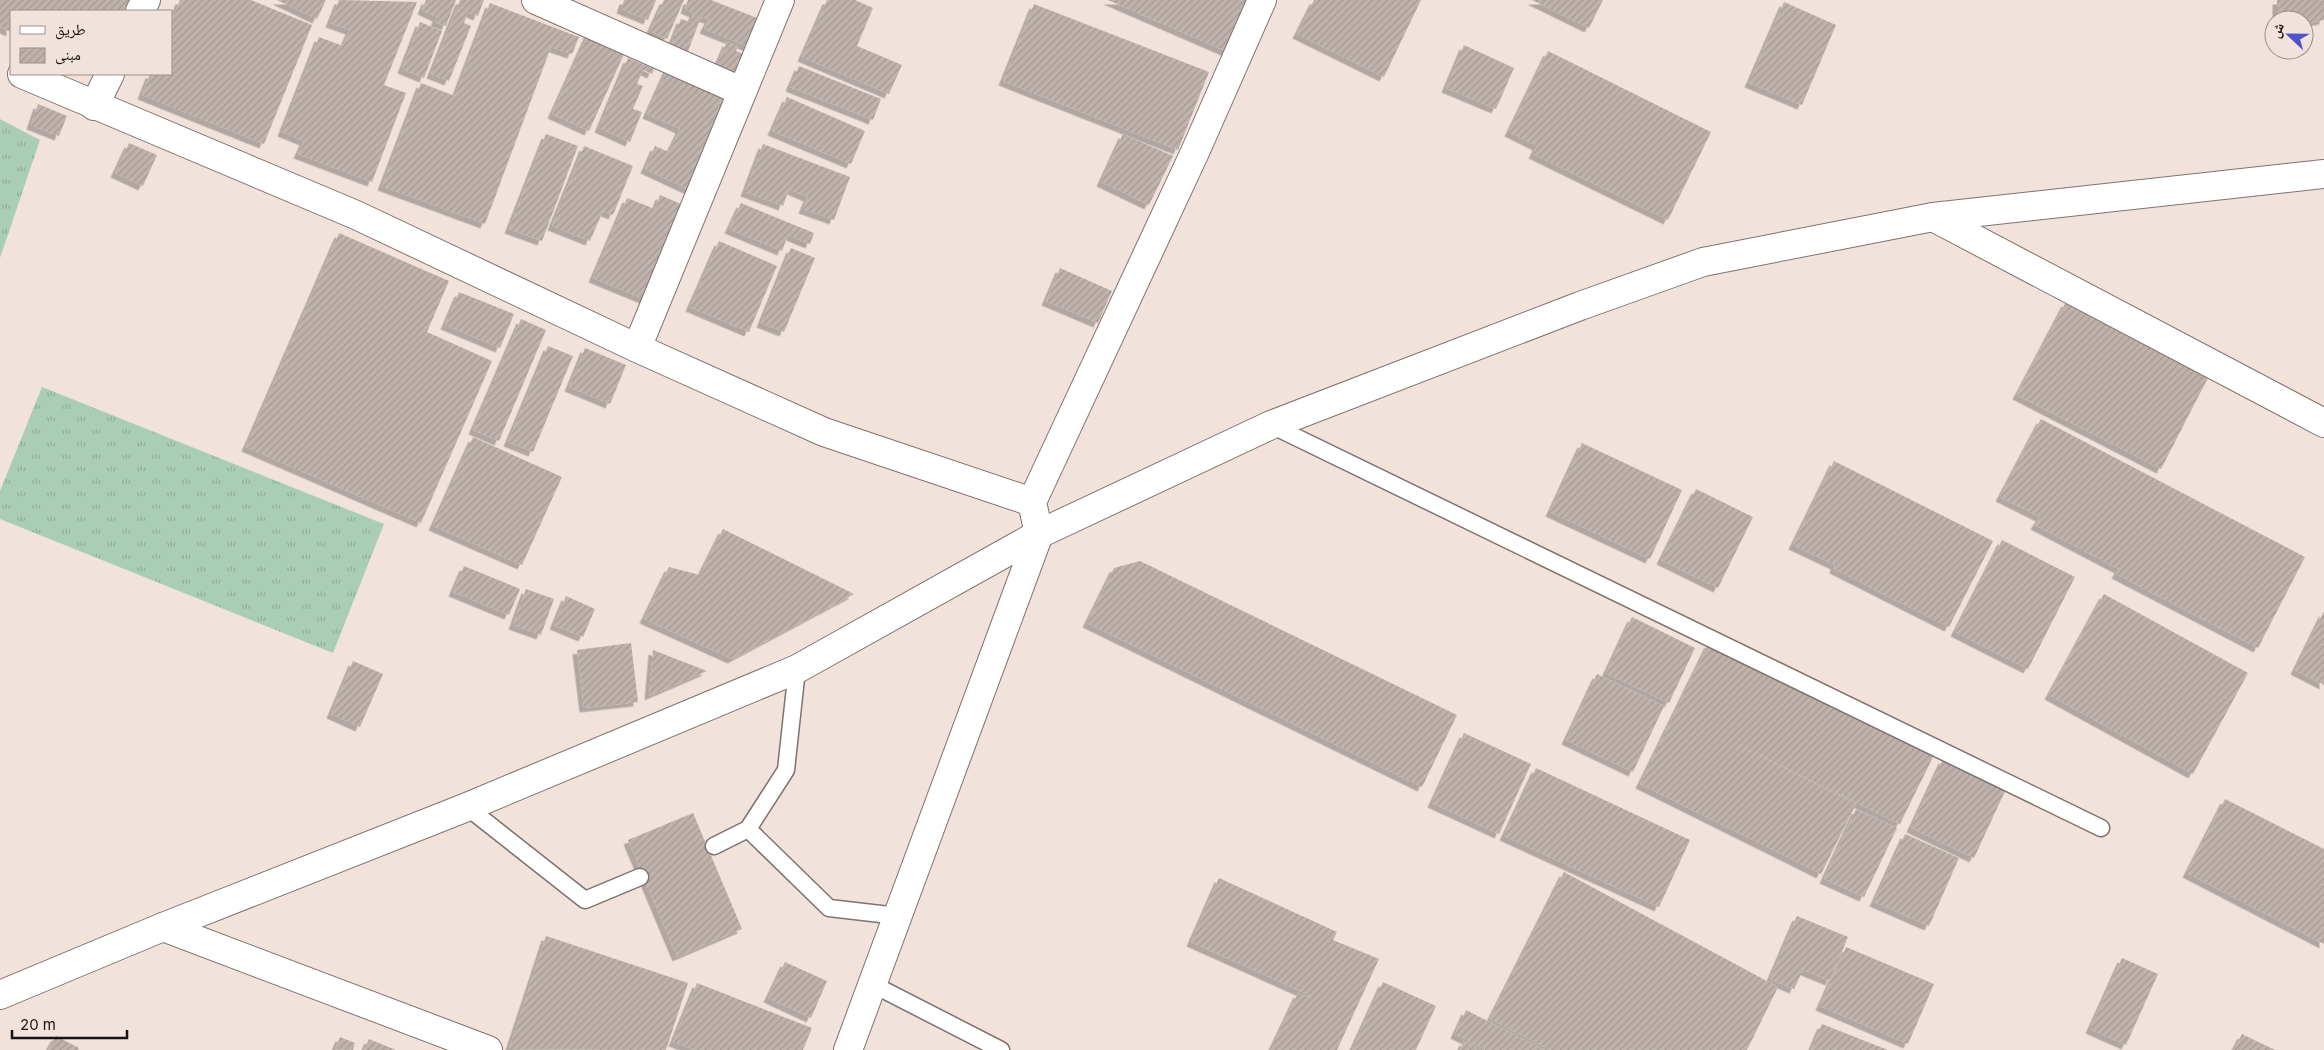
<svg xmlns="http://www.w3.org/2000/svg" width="2324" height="1050" font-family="Inter,'Noto Naskh Arabic',sans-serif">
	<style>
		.grass { fill: url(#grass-tufts) }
		.building { fill: url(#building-hatch); filter: url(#shadow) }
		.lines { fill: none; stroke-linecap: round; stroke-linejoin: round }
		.lane-casing { stroke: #7f736d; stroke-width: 19 }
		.street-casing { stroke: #7f736d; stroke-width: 30 }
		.secondary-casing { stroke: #7f736d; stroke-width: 30 }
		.lane { stroke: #fff; stroke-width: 16 }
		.street { stroke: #fff; stroke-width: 28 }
		.secondary { stroke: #fff; stroke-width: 28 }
	</style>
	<defs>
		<pattern id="grass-tufts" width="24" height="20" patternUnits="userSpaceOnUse" patternTransform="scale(1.25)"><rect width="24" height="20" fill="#a9cdb5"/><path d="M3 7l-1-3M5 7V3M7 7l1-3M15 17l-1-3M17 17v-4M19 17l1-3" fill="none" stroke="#91af9b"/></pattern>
		<pattern id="building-hatch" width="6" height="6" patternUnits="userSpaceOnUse" patternTransform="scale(1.25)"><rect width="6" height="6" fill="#c0b3ad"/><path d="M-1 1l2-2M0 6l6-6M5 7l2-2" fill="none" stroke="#a49994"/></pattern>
		<filter id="shadow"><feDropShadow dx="-4.5" dy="4.5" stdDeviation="0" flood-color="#0004"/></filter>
	</defs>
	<rect width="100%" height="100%" fill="#f1e3dc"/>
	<path class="grass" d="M0,119L40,140L0,258Z
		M42,387L384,524L333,653L0,519V491Z"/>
	<path class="building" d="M0,0H139L134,11H11V32L0,27Z
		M180,0H251L312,25L264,144L142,95L150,74H171V22Z
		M277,0H326L317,19Z
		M339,0L417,2L384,85L406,93L372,182L298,154L304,141L282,132L319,37L343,46L350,30L330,23Z
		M426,0H456L446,26L435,22L437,17L422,10Z
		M460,0H484L478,16L468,12L464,23L471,26L449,81L431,74Z
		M624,0H656L648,20L621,9Z
		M664,0H684L667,39L650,31Z
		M688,0H711L765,21L754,49L704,29L709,19L701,17L687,54L670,47L681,19L690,22L694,13L685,9Z
		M827,0H855L873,8L857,46L902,65L889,94L802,57Z
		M1108,0H1253L1230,53Z
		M1314,0H1421L1384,77L1297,34Z
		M1532,0H1603L1589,28Z
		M2277,0H2324V20L2304,24V20H2277Z
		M1784,2L1836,25L1802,105L1749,83Z
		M490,3L579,37L572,54L551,47L485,224L382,186L421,83L455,96Z
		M1034,4L1209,72L1178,150L1003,81Z
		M420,22L442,31L424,78L402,69Z
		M589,32L626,50L589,131L552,114Z
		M727,42L738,46L736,51L751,57L743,76L717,65Z
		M1464,45L1514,68L1496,109L1446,88Z
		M1548,51L1711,132L1668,220L1533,154L1537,146L1509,132Z
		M628,58L654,69L652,74L643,70L637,84L643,86L633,109L642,112L630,142L599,128Z
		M799,66L881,99L873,120L790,87Z
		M668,67L732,100L692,191L645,169L655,146L669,152L680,129L647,114Z
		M787,97L865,131L851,164L772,131Z
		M38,104L67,116L59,136L31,125Z
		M546,134L578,146L542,241L509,229Z
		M1123,134L1173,156L1149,205L1101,182Z
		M129,143L157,155L143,186L115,173Z
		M763,144L850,177L834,220L803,209L808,197L789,189L783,206L745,192Z
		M584,146L633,166L613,215L603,211L590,241L552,226Z
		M660,195L688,207L649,301L593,278L627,198L655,209Z
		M741,203L814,233L810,244L788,235L782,251L729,229Z
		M339,233L449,281L427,332L492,361L421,523L246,447Z
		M719,241L777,266L749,332L690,307Z
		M791,248L815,258L784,332L761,323Z
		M1060,268L1112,291L1098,323L1046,301Z
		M459,292L514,314L500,348L445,325Z
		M2066,302L2209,376L2161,469L2017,395Z
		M521,319L546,330L499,441L473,430Z
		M548,346L573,356L533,452L508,442Z
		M585,348L626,365L610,404L569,387Z
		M2041,419L2305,557L2258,648L2116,574L2119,569L2035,525L2040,517L2000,497Z
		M473,437L562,477L522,565L433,526Z
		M1582,443L1682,490L1650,559L1550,512Z
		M1834,461L1993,541L1949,627L1834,569L1835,565L1793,545Z
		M1696,489L1753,517L1718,588L1661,560Z
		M723,529L854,594L732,659L644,619L669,567L700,575Z
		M2002,540L2075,577L2028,669L1955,632Z
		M1140,561L1457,715L1422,787L1087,623L1114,568Z
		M464,566L520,589L509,615L453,592Z
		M526,589L554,599L541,635L513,625Z
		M2104,594L2248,673L2193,774L2049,695Z
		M566,596L595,609L583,637L554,625Z
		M2324,611V685L2295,670Z
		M1632,617L1695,648L1669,703L1606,673Z
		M631,643L638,702L584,708L577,650Z
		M1709,643L1935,753L1900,824L1731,741L1856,804L1821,874L1640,784Z
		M653,650L707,671L649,696Z
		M353,661L383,674L360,727L331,714Z
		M1597,674L1664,706L1633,772L1566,740Z
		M1464,733L1531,764L1499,834L1432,803Z
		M1943,759L2006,789L1974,858L1911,828Z
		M1536,768L1690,840L1659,907L1504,836Z
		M2225,799L2324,849V944L2187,873Z
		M1856,809L1897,828L1864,897L1824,879Z
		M693,813L742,929L677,957L628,840Z
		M1905,834L1959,858L1929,926L1874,902Z
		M1564,872L1778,987L1747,1050H1551L1490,1019Z
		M1219,878L1337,932L1333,940L1379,959L1337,1050H1271L1298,993L1308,997L1309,995L1191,942Z
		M1797,916L1848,937L1830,981L1803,970L1794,989L1770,979Z
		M546,936L688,983L666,1050L509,1049Z
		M1846,947L1934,984L1908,1044L1820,1006Z
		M2122,958L2158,974L2126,1045L2090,1029Z
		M785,962L827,981L811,1018L768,998Z
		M1383,982L1436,1006L1416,1050H1352Z
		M697,983L812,1028L803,1050H695L673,1042Z
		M1466,1010L1545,1050H1486L1455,1034Z
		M1822,1024L1888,1050H1811Z
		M2242,1034L2275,1050H2234Z
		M56,1036L79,1048L78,1050H48Z
		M340,1037L355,1043L353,1050L335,1049Z
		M369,1039L396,1050H364Z
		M1464,1041L1481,1050H1460Z"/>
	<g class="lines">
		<g class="lane-casing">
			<path id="lane" d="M1271,425L2101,828
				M467,807L585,900L640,877
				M748,829L829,908L898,916
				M714,846L748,829L786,770L797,669
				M874,985L1001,1050"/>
		</g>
		<g class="street-casing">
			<path id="street" d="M536,0L741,91
				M140,11L146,0
				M22,74L356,215L637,348L824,432L1032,502
				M94,106L110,74
				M1933,217L2324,423
				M637,348L780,0
				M163,927L488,1050
				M848,1050L1039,534L1032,502L1195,152L1262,0"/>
		</g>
		<g class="secondary-casing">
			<path id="secondary" d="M0,995L163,927L467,807L797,669L1039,534L1271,425L1580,306L1703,262L1933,217L2324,174"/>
		</g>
		<use href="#lane" class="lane"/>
		<use href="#street" class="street"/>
		<use href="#secondary" class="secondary"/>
	</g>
	<rect x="10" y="10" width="162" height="65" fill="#f1e3dc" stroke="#9a908a"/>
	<rect x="20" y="26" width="25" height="8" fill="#ffffff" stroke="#9a908a"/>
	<text x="55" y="35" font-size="15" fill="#171310">طريق</text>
	<rect x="20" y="48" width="25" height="15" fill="url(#building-hatch)" stroke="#9a908a"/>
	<text x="55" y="60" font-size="15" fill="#171310">مبنى</text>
	<g transform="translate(2289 35) rotate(292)"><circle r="24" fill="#f1e3dc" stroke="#9a908a"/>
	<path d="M0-4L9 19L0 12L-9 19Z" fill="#5053ca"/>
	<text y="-8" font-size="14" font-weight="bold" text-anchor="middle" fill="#171310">ش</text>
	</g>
	<path d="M12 1030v8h115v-8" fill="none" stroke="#171310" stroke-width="2.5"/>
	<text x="20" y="1030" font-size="15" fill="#171310" stroke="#f1e3dc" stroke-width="4" paint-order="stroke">20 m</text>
</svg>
